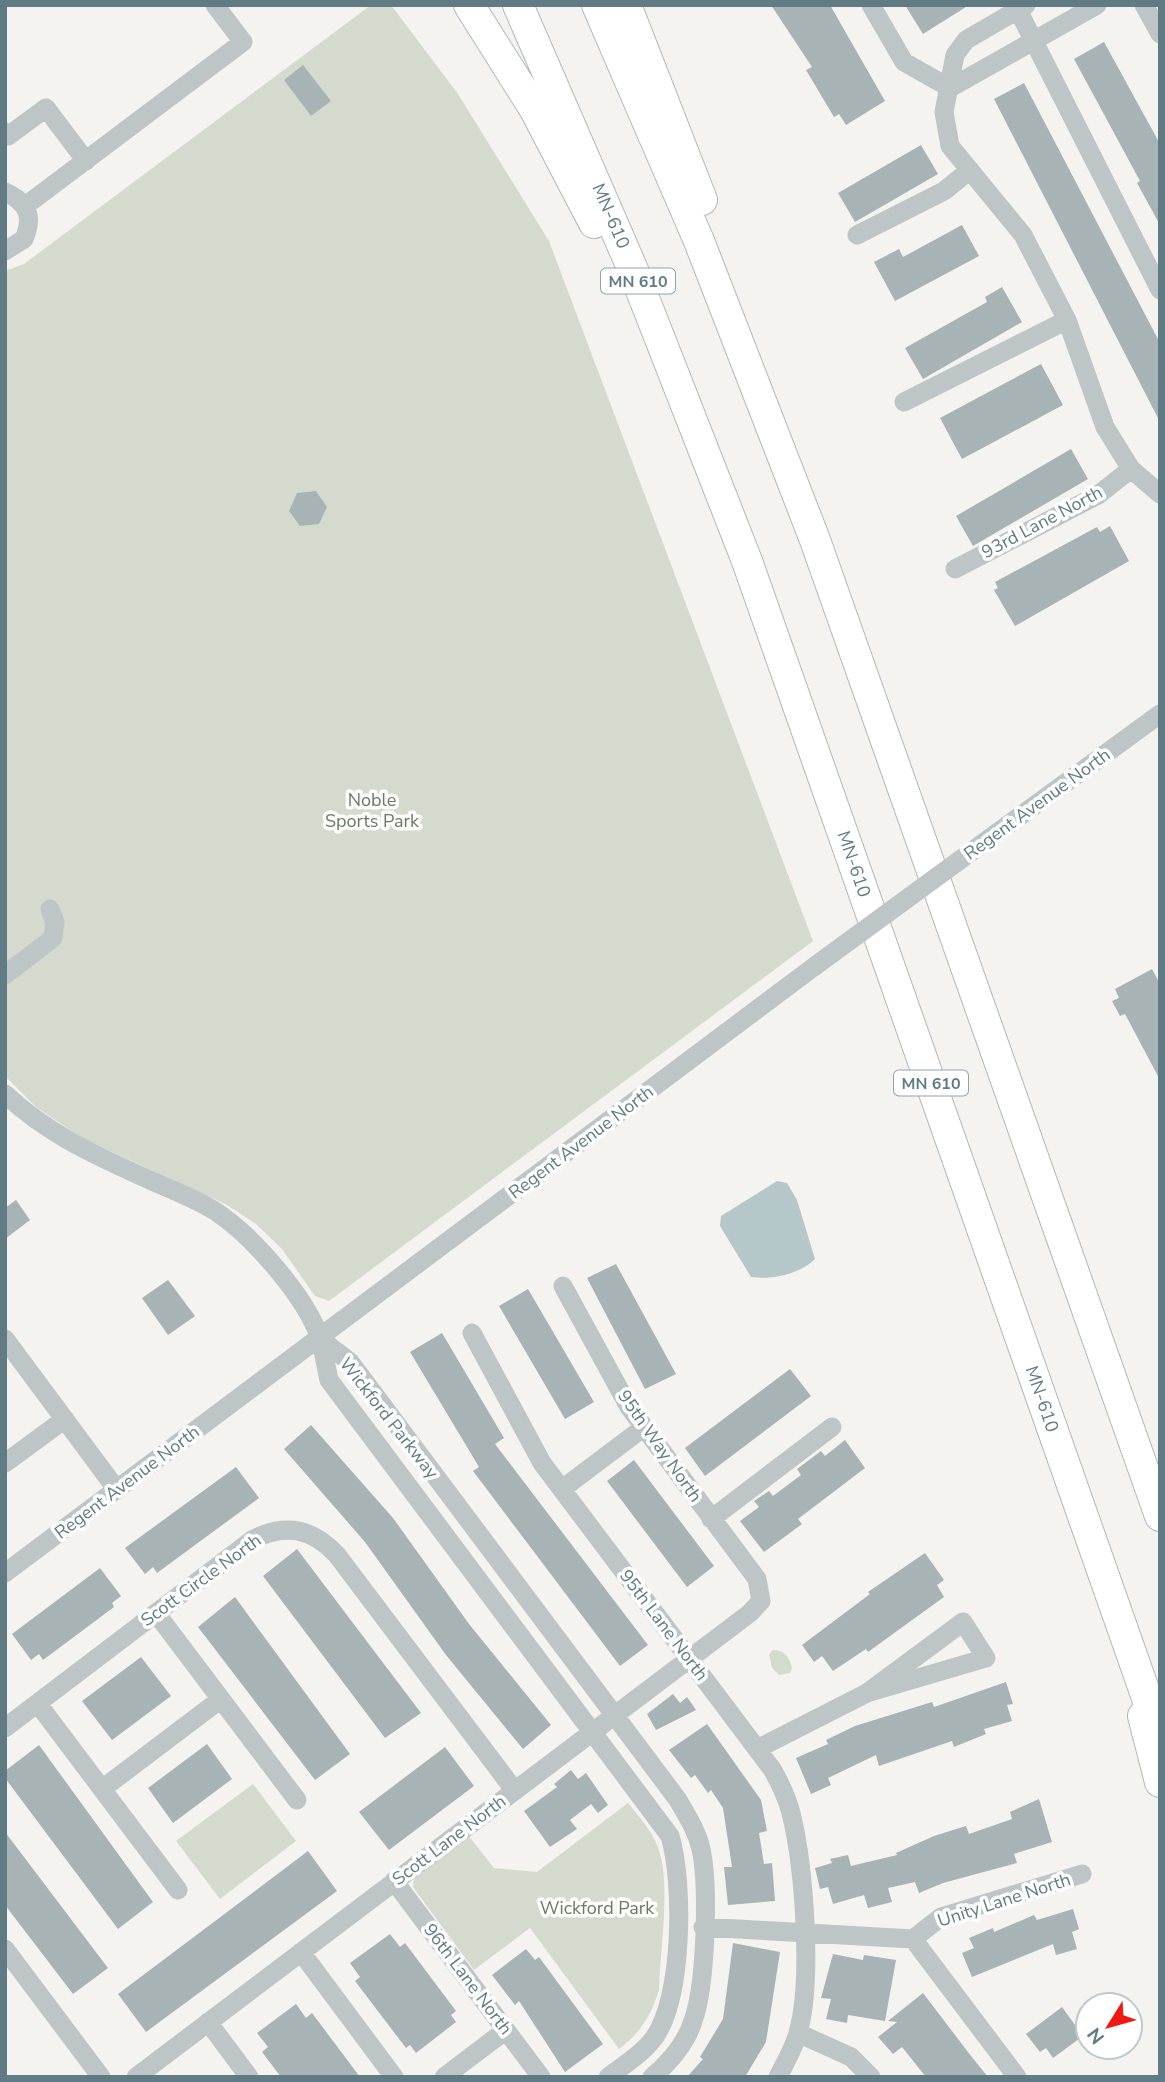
<svg xmlns="http://www.w3.org/2000/svg" width="1165" height="2082" font-family="'Nunito Sans',sans-serif">
	<style>
		.green { fill: #d5dace }
		.water { fill: #b5c7c8 }
		.building { fill: #a7b3b5 }
		.lines { fill: none; stroke-linecap: round; stroke-linejoin: round }
		.highway-casing { stroke: #b1b7b9; stroke-width: 32 }
		.minor { stroke: #bec5c7; stroke-width: 19 }
		.highway { stroke: #fff; stroke-width: 30 }
		.minor-bridge { stroke: #bec5c7; stroke-width: 19 }
		.labels { text-anchor: middle; stroke-width: 7; stroke-linejoin: round; paint-order: stroke }
		.shield { fill: #fff; stroke: #90a3a8; stroke-width: 2 }
		.shield-label { font-size: 16px; font-weight: bold; fill: #607b83 }
		.street-label { font-size: 18px; fill: #607b83; stroke: #fff }
		.park-label { font-size: 18px; fill: #6a7a60; stroke: #fff }
	</style>
	<rect width="100%" height="100%" fill="#f4f3ef"/>
	<path class="green" d="M371,5H391L458,94L549,241L813,941L329,1301L315,1296L282,1249L256,1224L227,1205L82,1138L36,1107L5,1076V271L24,264Z
		M773,1650C784,1650 790,1657 792,1668L790,1673L779,1675L772,1668L769,1654Z
		M253,1784L296,1841L220,1899L176,1841Z
		M628,1803C641,1819 655,1834 660,1854C670,1888 660,1953 659,1990C651,2016 640,2033 619,2049L530,1928L474,1970L413,1887L415,1875L468,1835L494,1868L537,1872Z"/>
	<path class="water" d="M777,1181L787,1183L797,1200L815,1259C800,1274 772,1280 751,1277L720,1226L721,1216Z"/>
	<path class="building" d="M771,5H830L885,101L846,125L839,114L834,117L806,70L812,67Z
		M905,5H969L923,34Z
		M1104,42L1160,144V225L1137,183L1140,181L1074,59Z
		M303,65L331,101L311,116L284,80Z
		M1024,83L1160,343V422L994,99Z
		M921,145L938,174L855,222L838,193Z
		M962,225L979,256L895,301L874,262L899,249L903,257Z
		M1002,287L1022,322L923,379L905,348L987,302L985,297Z
		M1041,364L1063,405L962,459L940,418Z
		M1071,449L1088,479L973,546L956,516Z
		M316,491L327,507L319,524L300,526L289,511L297,493Z
		M1110,526L1129,561L1015,626L994,590L998,588L995,582L1097,527L1100,532Z
		M1152,969L1160,984V1080L1125,1014L1120,1016L1112,1001L1119,998L1115,989Z
		M16,1200L30,1220L5,1239V1208Z
		M616,1264L676,1374L645,1389L587,1278Z
		M168,1280L195,1316L168,1335L142,1298Z
		M528,1289L594,1402L565,1419L499,1306Z
		M442,1333L504,1438L495,1444L648,1645L620,1666L473,1471L479,1467L410,1352Z
		M790,1369L811,1396L705,1476L685,1448Z
		M311,1425L393,1518L469,1624L551,1725L523,1749L446,1655L365,1542L284,1449Z
		M845,1440L865,1468L798,1519L802,1524L764,1552L740,1521L759,1507L754,1501L769,1491L773,1496L801,1475L797,1469L821,1451L825,1456Z
		M634,1460L714,1566L687,1587L607,1481Z
		M236,1467L259,1498L157,1573L153,1567L145,1574L125,1548Z
		M297,1549L421,1713L385,1738L263,1576Z
		M925,1553L944,1580L937,1585L944,1597L868,1652L866,1649L833,1671L822,1656L814,1662L802,1645L870,1594L868,1592Z
		M100,1568L121,1596L112,1603L114,1607L43,1660L39,1654L31,1660L12,1634Z
		M235,1597L350,1754L315,1780L198,1627Z
		M141,1657L171,1696L112,1740L82,1701Z
		M1006,1682L1013,1704L1007,1705L1012,1721L984,1729L986,1734L954,1747L952,1741L879,1766L876,1755L828,1778L831,1785L811,1794L796,1758L828,1744L826,1740L855,1726L932,1702L934,1707Z
		M673,1694L680,1703L687,1697L696,1710L656,1730L647,1714Z
		M707,1724L761,1800L767,1831L759,1833L764,1864L772,1863L775,1901L728,1905L724,1867H732L723,1808L711,1790L708,1793L695,1775L691,1778L669,1750Z
		M207,1744L232,1779L173,1823L148,1788Z
		M39,1745L153,1902L118,1929L5,1778V1771Z
		M445,1747L474,1786L389,1850L359,1812Z
		M571,1770L578,1779L586,1773L608,1805L598,1813L591,1804L570,1820L577,1829L550,1847L524,1811L557,1787L554,1784Z
		M1039,1799L1052,1842L1014,1854L1017,1863L943,1883L919,1893L915,1882L888,1888L892,1902L868,1908L864,1895L833,1904L828,1887L820,1889L815,1868L832,1863L830,1859L848,1855L851,1866L897,1855L896,1853L934,1836L966,1826L969,1834L1012,1819L1010,1812Z
		M5,1832L108,1968L73,1994L5,1905Z
		M308,1851L337,1891L146,2032L118,1994Z
		M1073,1909L1079,1929L1072,1932L1077,1949L1056,1955L1053,1944L972,1977L962,1953L974,1948L969,1938L993,1928L994,1932L1034,1915L1037,1920Z
		M390,1934L400,1947L405,1943L456,2011L451,2015L456,2022L416,2053L410,2045L406,2048L355,1981L360,1977L350,1963Z
		M733,1943L780,1952L766,2042L745,2077H687L703,2059L700,2057L723,2019Z
		M526,1949L535,1960L539,1957L603,2044L565,2072L519,2001L515,2005L492,1975Z
		M833,1954L863,1960L864,1955L896,1960L885,2021L848,2015L847,2023L826,2019L831,1999L821,1998Z
		M923,1993L971,2056L988,2077H926L902,2047L893,2054L878,2037L897,2022L888,2021Z
		M296,2004L306,2018L312,2013L360,2077H281L262,2052L268,2047L257,2033Z
		M1062,2007L1083,2036L1053,2058L1046,2048L1040,2052L1026,2034Z"/>
	<g class="lines">
		<g class="highway-casing">
			<path id="highway" d="M469,5L535,110L594,223
				M518,5L633,270L747,561L1160,1735
				M597,5L699,241L815,540L1160,1516
				M626,5L702,200
				M1143,1716L1160,1782"/>
		</g>
		<path class="minor" d="M871,5L904,62L950,88
			M1026,5L966,40L955,55L944,112L950,146L1023,235L1067,320L1105,427L1131,469L1160,494
			M1144,5L1160,34
			M1018,10L1160,290
			M950,88L1097,5
			M5,132L8,136L46,108L86,161
			M5,192C27,202 34,216 24,239L5,251
			M25,206L243,42L215,5
			M857,235L944,191L970,170
			M904,402L1067,320
			M955,569L1098,495L1131,469
			M990,838L1160,714
			M5,975L53,938L55,922L50,909
			M5,1094C48,1135 99,1157 152,1181C173,1190 196,1199 215,1211C253,1236 305,1296 320,1338C324,1352 326,1367 329,1380L670,1836C684,1883 683,1998 654,2038C642,2054 624,2065 608,2077
			M472,1333L542,1463L772,1769C780,1783 787,1797 791,1813C804,1866 813,1980 798,2033C794,2048 785,2063 778,2077
			M319,1338L350,1362L678,1800C687,1816 697,1831 701,1849C709,1887 706,1985 693,2021C686,2043 670,2062 652,2077
			M5,1339L117,1490
			M5,1463L65,1419
			M562,1489L643,1428
			M711,1519L832,1427
			M5,1573L815,966
			M156,1613L297,1800
			M38,1704L178,1890
			M5,1728L252,1540C284,1523 312,1528 337,1555L515,1791
			M757,1749L867,1693L963,1622L986,1658L867,1693
			M102,1789L221,1699
			M394,1881L541,2077
			M703,1927L913,1939L941,1917L1082,1874
			M913,1939L1017,2077
			M5,1949L101,2077
			M301,1952L394,2077
			M208,2022L249,2077
			M798,2033L851,2057L871,2077
			M136,2077L750,1613L761,1601L757,1579L629,1407L563,1286
			M444,2077L506,2030"/>
		<use href="#highway" class="highway"/>
		<path class="minor-bridge" d="M815,966L990,838"/>
	</g>
	<g class="labels">
		<g class="shield">
			<rect x="601" y="268.5" width="74" height="25" rx="5"/>
			<rect x="894" y="1070.5" width="74" height="25" rx="5"/>
		</g>
		<g class="shield-label">
			<text x="638" y="287">MN 610</text>
			<text x="931" y="1089">MN 610</text>
		</g>
		<g class="street-label">
			<text transform="translate(611 216) rotate(67)" y="6">MN-610</text>
			<text transform="translate(1042 522) rotate(-28)" y="6">93rd Lane North</text>
			<text transform="translate(1037 804) rotate(-36)" y="6">Regent Avenue North</text>
			<text transform="translate(854 864) rotate(71)" y="6">MN-610</text>
			<text transform="translate(581 1142) rotate(-37)" y="6">Regent Avenue North</text>
			<text transform="translate(1042 1399) rotate(71)" y="6">MN-610</text>
			<text transform="translate(389 1418) rotate(52)" y="6">Wickford Parkway</text>
			<text transform="translate(660 1446) rotate(55)" y="6">95th Way North</text>
			<text transform="translate(127 1482) rotate(-37)" y="6">Regent Avenue North</text>
			<text transform="translate(201 1580) rotate(-36)" y="6">Scott Circle North</text>
			<text transform="translate(664 1625) rotate(53)" y="6">95th Lane North</text>
			<text transform="translate(449 1840) rotate(-37)" y="6">Scott Lane North</text>
			<text transform="translate(1004 1900) rotate(-18)" y="6">Unity Lane North</text>
			<text transform="translate(468 1979) rotate(53)" y="6">96th Lane North</text>
		</g>
		<g class="park-label">
			<text x="372" y="806">Noble<tspan x="372" dy="21">Sports Park</tspan></text>
			<text x="597" y="1914">Wickford Park</text>
		</g>
	</g>
	<rect width="1165" height="2082" fill="none" stroke="#607b83" stroke-width="14"/>
	<g transform="translate(1109 2026) rotate(233)"><circle r="33" fill="#ffffff" stroke="#bfcacd" stroke-width="2"/>
	<path d="M0-5L12 26L0 18L-12 26Z" fill="#f21812"/>
	<text y="-10" font-size="19" font-weight="bold" text-anchor="middle" fill="#607b83">N</text>
	</g>
</svg>
